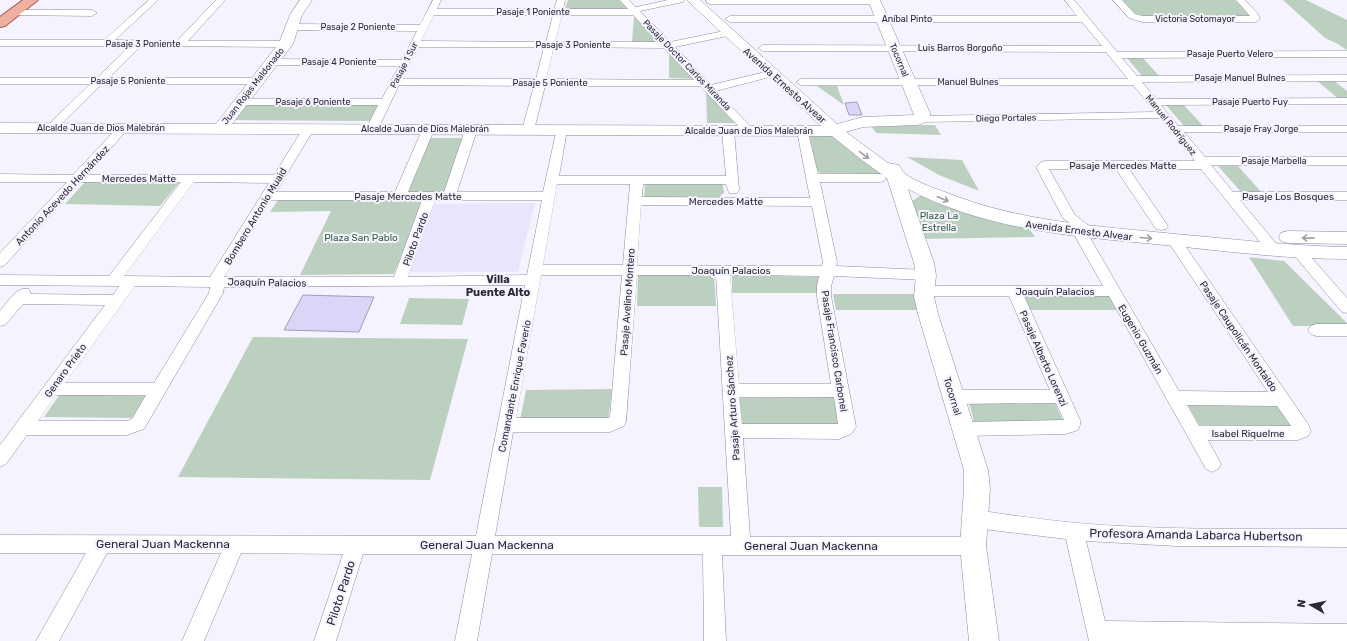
<svg xmlns="http://www.w3.org/2000/svg" width="1347" height="641" font-family="Rubik,sans-serif">
	<style>
		.built { fill: #e9e5fc }
		.green { fill: #bcd0c0 }
		.building { fill: #dbd6f7; stroke: #a09cb8 }
		.lines { fill: none; stroke-linecap: round; stroke-linejoin: round }
		.street-casing { stroke: #8e8aa5; stroke-width: 1 }
		.secondary-casing { stroke: #8e8aa5; stroke-width: 1 }
		.primary-casing { stroke: #a55e52; stroke-width: 2 }
		.street { fill: #fff; fill-rule: evenodd }
		.secondary { fill: #fff; fill-rule: evenodd }
		.primary { fill: #f0b0a0; fill-rule: evenodd }
		.oneway { stroke: #a09fa4 }
		.labels { text-anchor: middle; stroke-width: 4; stroke-linejoin: round; paint-order: stroke }
		.far-street-label { font-size: 9px; fill: #2b2935; stroke: #f5f3ff }
		.street-label { font-size: 10px; fill: #2b2935; stroke: #f5f3ff }
		.park-label { font-size: 10px; fill: #325f3e; stroke: #f5f3ff }
		.neighbourhood-label { font-size: 11px; font-weight: bold; fill: #2b2935; stroke: #f5f3ff }
		.near-street-label { font-size: 12px; fill: #2b2935; stroke: #f5f3ff }
	</style>
	<rect width="100%" height="100%" fill="#f5f3ff"/>
	<path class="built" d="M535,203L518,272H410L434,204Z"/>
	<path class="green" d="M568,0H619L628,9H565Z
		M1121,0H1235L1250,14L1248,17L1144,18L1134,14Z
		M1283,0H1306L1347,20V50L1336,43L1325,38Z
		M636,16L661,42H632L634,17Z
		M669,50L700,79L669,78Z
		M1127,58H1143L1160,77H1143Z
		M1316,80H1333L1347,91V100H1340Z
		M817,86H837L844,105Z
		M706,90L735,123H707Z
		M248,103L380,104L371,121L234,120Z
		M1166,105H1184L1204,127H1185Z
		M935,125L941,135L876,133L871,126Z
		M809,133H831L852,152L883,174L821,173L817,171Z
		M427,138H467L448,192L426,193L394,274L300,275L331,211L270,212L278,200L403,198Z
		M907,157L962,160L979,191L939,175Z
		M1218,166H1238L1262,193H1242Z
		M85,182L179,183L160,206L65,204Z
		M718,183L723,185L724,193L719,197L644,198L645,184Z
		M923,194L1028,227L1035,237L923,239L912,201Z
		M1249,257L1284,261L1347,323V326H1293Z
		M638,274L714,275L716,306H637Z
		M732,275L819,277L817,293H732Z
		M833,294H915L920,310H836Z
		M1109,294L1117,310H1029L1023,295Z
		M409,298L469,299L462,325L400,324Z
		M253,337L468,339L430,480L178,477Z
		M612,389L608,421L520,420L526,390Z
		M60,394L147,396L132,418L44,417Z
		M834,397L839,427L739,426V398Z
		M1054,401L1063,421L974,422L969,402Z
		M1183,401L1274,403L1281,407L1293,426L1197,425Z
		M698,487H722L723,527H699Z"/>
	<path class="building" d="M857,102L862,115H849L845,103Z
		M303,295L374,297L359,332L284,330Z"/>
	<g class="lines">
		<g class="street-casing">
			<path id="street" d="M149,0H158L115,40L177,41L216,0H225L188,41H286L291,44L286,47L141,46L109,78H257L262,81L257,84H102L55,130H47L45,128L47,126L90,84H0V78H97L130,46H0V40H104Z
				M433,0H441L437,9H554L557,0H565L563,9H628L620,0H629L636,7L668,0H684L683,2L640,11L670,42L729,30L732,31L734,33L732,35L675,47L711,85L773,70L778,73L777,75L716,91L753,129L755,131L753,133H745L700,86H545L534,130L532,132H524L522,130L534,86L399,85L378,129L376,131H368L366,129L378,105H241L236,102L241,99H382L399,66L272,65L267,62L272,59L402,60L417,31L293,30L288,27L293,24L420,25ZM434,15H553L546,42L421,41ZM562,15H633L659,42H555ZM418,47H544L536,79H402ZM554,47L664,48L694,80L546,79Z
				M706,0H878V1L874,4H710L707,3Z
				M1065,0H1074L1117,52L1347,51V57L1122,58L1137,76L1347,75V81L1142,82L1156,99L1347,98V104L1161,105L1178,126H1347V132H1184L1205,157H1347V165H1211L1233,192H1347V200H1240L1279,247L1281,250L1279,253L1274,255L1269,253L1201,169H1129L1168,226L1166,229L1161,230L1156,229L1116,169H1049L1075,215L1088,225L1086,231L1179,391L1268,392L1167,240L1169,237L1174,236L1179,237L1308,424L1311,431L1308,436L1298,440H1208L1221,464L1218,469L1212,472L1206,469L1109,296H1024L1080,420V425L1078,430L1066,434L964,436L958,434L955,429L958,424L964,422L1064,420L1056,403L954,404L948,402L946,397L948,392L954,390H1050L1009,296H924L919,295L917,291L919,287L924,286H1103L1072,231L1074,226L1063,218L1036,167L1041,162L1045,161H1195L1160,118L921,122L915,119L921,116L1155,112L1133,85H801L796,82L801,79H1128L1106,52L763,51L758,48L763,45L1102,46L1082,22H730L725,19L730,16H1077ZM1187,405L1277,406L1291,426H1199Z
				M1113,0H1122L1135,14L1143,16H1250L1236,0H1245L1258,14L1260,19L1255,22H1142L1129,18Z
				M13,10H92L97,13L92,16L10,15L8,13Z
				M123,125L127,126L129,128L127,130L87,175H274L304,127H312L314,129L276,192H395L422,130L424,128H432L434,130L408,192H444L465,130L467,128H475L477,130L457,192H543L557,128H565L567,130L559,176H726L722,131L724,129H732L734,131L739,190L737,193H729L726,184H643L642,197L810,198L797,131L799,129H807L818,174H880L884,175L886,178L884,181L880,182H820L837,262L836,266L926,270L931,272L933,275L931,278L926,280L834,276L831,286V296L856,427L851,434L839,439L743,438L750,537H973L980,540L983,546L980,552L973,555H722L726,641H704L703,554H492L477,641H455L472,554H363L336,641H314L343,554L241,553L204,641H182L221,553H107L59,641H36L86,553H0V535L476,536L525,285L224,287L223,293L144,429L127,435H27L6,464L0,467V445L105,305L23,304L5,325L0,326V311C8,302 16,286 29,289L31,294L113,295L119,286L0,285V275L109,276L181,182H80L5,265L0,267V253L67,182H0V174L73,175L119,126ZM194,182L269,183L210,277L124,276ZM557,184H630L623,265H543ZM271,200H422L394,277H224ZM435,200H542L527,275L408,277ZM641,205L812,206L823,262L822,266H637ZM541,275H622L610,417L608,418H516ZM637,275H716L731,536H495L513,432H610L624,426L626,421ZM730,275L819,276L817,286V296L831,384H739ZM135,286L210,287L209,293L154,383H65ZM56,395H146L132,419L127,421H38ZM739,397H834L838,424H742Z
				M1299,247L1304,249L1347,298V313L1342,312L1294,255L1292,252L1294,249Z
				M1316,324H1347V336H1316L1311,334L1308,330L1311,326Z
				M975,510C1023,517 1071,524 1120,526C1195,530 1271,529 1347,529V547L1176,546L1086,541L1105,621L1347,624V641H1089L1066,539L975,528L968,525L966,519L968,513Z"/>
		</g>
		<g class="secondary-casing">
			<path id="secondary" d="M300,0H312L302,15L293,44L232,124L821,126L687,0H700L837,124L863,117L914,115L868,0H880L930,113V117L924,123L918,125L863,127L846,132L888,163L899,165C901,168 902,171 904,173C914,181 933,188 945,192C1019,222 1097,226 1175,234C1233,239 1289,246 1347,247V259C1289,259 1233,252 1175,246C1085,237 991,233 908,189L934,263L936,275L934,297L938,314L988,470L990,489L986,546L999,641H969L960,546L964,489V470L918,314L914,297L916,275L914,263L887,178L863,161L832,136L0,133V123L216,124L279,43L290,15Z
				M1288,231L1347,232V244L1288,243L1281,241L1279,237L1281,233Z"/>
		</g>
		<g class="primary-casing">
			<path id="primary" d="M23,0H38L5,26L0,27V17Z"/>
		</g>
		<use href="#street" class="street"/>
		<use href="#secondary" class="secondary"/>
		<use href="#primary" class="primary"/>
	</g>
	<defs><path id="oneway-shaft" d="M-6 0H5M1.5-3L5.5 0L1.5 3" fill="none" stroke-width="1.6" stroke-linecap="round" stroke-linejoin="round"/></defs>
	<g class="oneway">
		<use href="#oneway-shaft" transform="translate(864 155) rotate(37)"/>
		<use href="#oneway-shaft" transform="translate(943 199) rotate(23)"/>
		<use href="#oneway-shaft" transform="translate(1146 238) rotate(5)"/>
		<use href="#oneway-shaft" transform="translate(1308 238) rotate(-179)"/>
	</g>
	<g class="labels">
		<g class="far-street-label">
			<text x="533" y="15">Pasaje 1 Poniente</text>
			<text x="907" y="22">Aníbal Pinto</text>
			<text x="1195" y="22">Victoria Sotomayor</text>
			<text x="358" y="30">Pasaje 2 Poniente</text>
			<text x="143" y="47">Pasaje 3 Poniente</text>
			<text x="573" y="48">Pasaje 3 Poniente</text>
			<text x="960" y="51">Luis Barros Borgoño</text>
			<text x="1230" y="57">Pasaje Puerto Velero</text>
			<text transform="translate(899 60) rotate(67)" y="3">Tocornal</text>
			<text x="339" y="65">Pasaje 4 Poniente</text>
			<text transform="translate(404 65) rotate(-63)" y="3">Pasaje 1 Sur</text>
			<text transform="translate(687 65) rotate(46)" y="3">Pasaje Doctor Carlos Miranda</text>
			<text x="1240" y="81">Pasaje Manuel Bulnes</text>
			<text x="128" y="84">Pasaje 5 Poniente</text>
			<text x="968" y="85">Manuel Bulnes</text>
			<text x="550" y="86">Pasaje 5 Poniente</text>
			<text transform="translate(253 86) rotate(-52)" y="3">Juan Rojas Maldonado</text>
			<text x="313" y="105">Pasaje 6 Poniente</text>
			<text x="1250" y="105">Pasaje Puerto Fuy</text>
			<text transform="translate(1006 118) rotate(-1)" y="3">Diego Portales</text>
			<text transform="translate(1171 125) rotate(51)" y="3">Manuel Rodríguez</text>
			<text x="101" y="131">Alcalde Juan de Dios Malebrán</text>
			<text x="425" y="132">Alcalde Juan de Dios Malebrán</text>
			<text x="1261" y="132">Pasaje Fray Jorge</text>
			<text x="749" y="134">Alcalde Juan de Dios Malebrán</text>
			<text x="1274" y="164">Pasaje Marbella</text>
		</g>
		<g class="street-label">
			<text transform="translate(785 85) rotate(42)" y="4">Avenida Ernesto Alvear</text>
			<text x="1123" y="169">Pasaje Mercedes Matte</text>
			<text x="139" y="182">Mercedes Matte</text>
			<text transform="translate(62 195) rotate(-47)" y="4">Antonio Acevedo Hernández</text>
			<text x="408" y="200">Pasaje Mercedes Matte</text>
			<text x="1288" y="200">Pasaje Los Bosques</text>
			<text x="726" y="205">Mercedes Matte</text>
			<text transform="translate(255 216) rotate(-59)" y="4">Bombero Antonio Muaid</text>
			<text transform="translate(1079 230) rotate(7)" y="4">Avenida Ernesto Alvear</text>
			<text transform="translate(415 239) rotate(-70)" y="4">Piloto Pardo</text>
			<text x="731" y="274">Joaquín Palacios</text>
			<text transform="translate(267 282) rotate(1)" y="4">Joaquín Palacios</text>
			<text x="1055" y="295">Joaquín Palacios</text>
			<text transform="translate(627 302) rotate(-86)" y="4">Pasaje Avelino Montero</text>
			<text transform="translate(1239 336) rotate(56)" y="4">Pasaje Caupolicán Montaldo</text>
			<text transform="translate(1141 339) rotate(60)" y="4">Eugenio Guzmán</text>
			<text transform="translate(835 351) rotate(81)" y="4">Pasaje Francisco Carbonel</text>
			<text transform="translate(1044 358) rotate(66)" y="4">Pasaje Alberto Lorenzi</text>
			<text transform="translate(65 370) rotate(-54)" y="4">Genaro Prieto</text>
			<text transform="translate(514 386) rotate(-79)" y="4">Comandante Enrique Faverio</text>
			<text transform="translate(953 396) rotate(73)" y="4">Tocornal</text>
			<text transform="translate(732 408) rotate(-94)" y="4">Pasaje Arturo Sánchez</text>
			<text x="1248" y="437">Isabel Riquelme</text>
		</g>
		<g class="park-label">
			<text x="939" y="219">Plaza La<tspan x="939" dy="12">Estrella</tspan></text>
			<text x="361" y="241">Plaza San Pablo</text>
		</g>
		<g class="neighbourhood-label">
			<text x="498" y="283">Villa<tspan x="498" dy="13">Puente Alto</tspan></text>
		</g>
		<g class="near-street-label">
			<text transform="translate(1196 535) rotate(1)" y="4">Profesora Amanda Labarca Hubertson</text>
			<text x="163" y="548">General Juan Mackenna</text>
			<text x="487" y="549">General Juan Mackenna</text>
			<text x="811" y="550">General Juan Mackenna</text>
			<text transform="translate(341 593) rotate(-72)" y="4">Piloto Pardo</text>
		</g>
	</g>
	<g transform="translate(1311 605) rotate(279)" stroke="#f5f3ff" stroke-width="3" paint-order="stroke">
	<path d="M0-3L7 15L0 10L-7 15Z" fill="#2b2935"/>
	<text y="-6" font-size="11" font-weight="bold" text-anchor="middle" fill="#2b2935">N</text>
	</g>
</svg>
